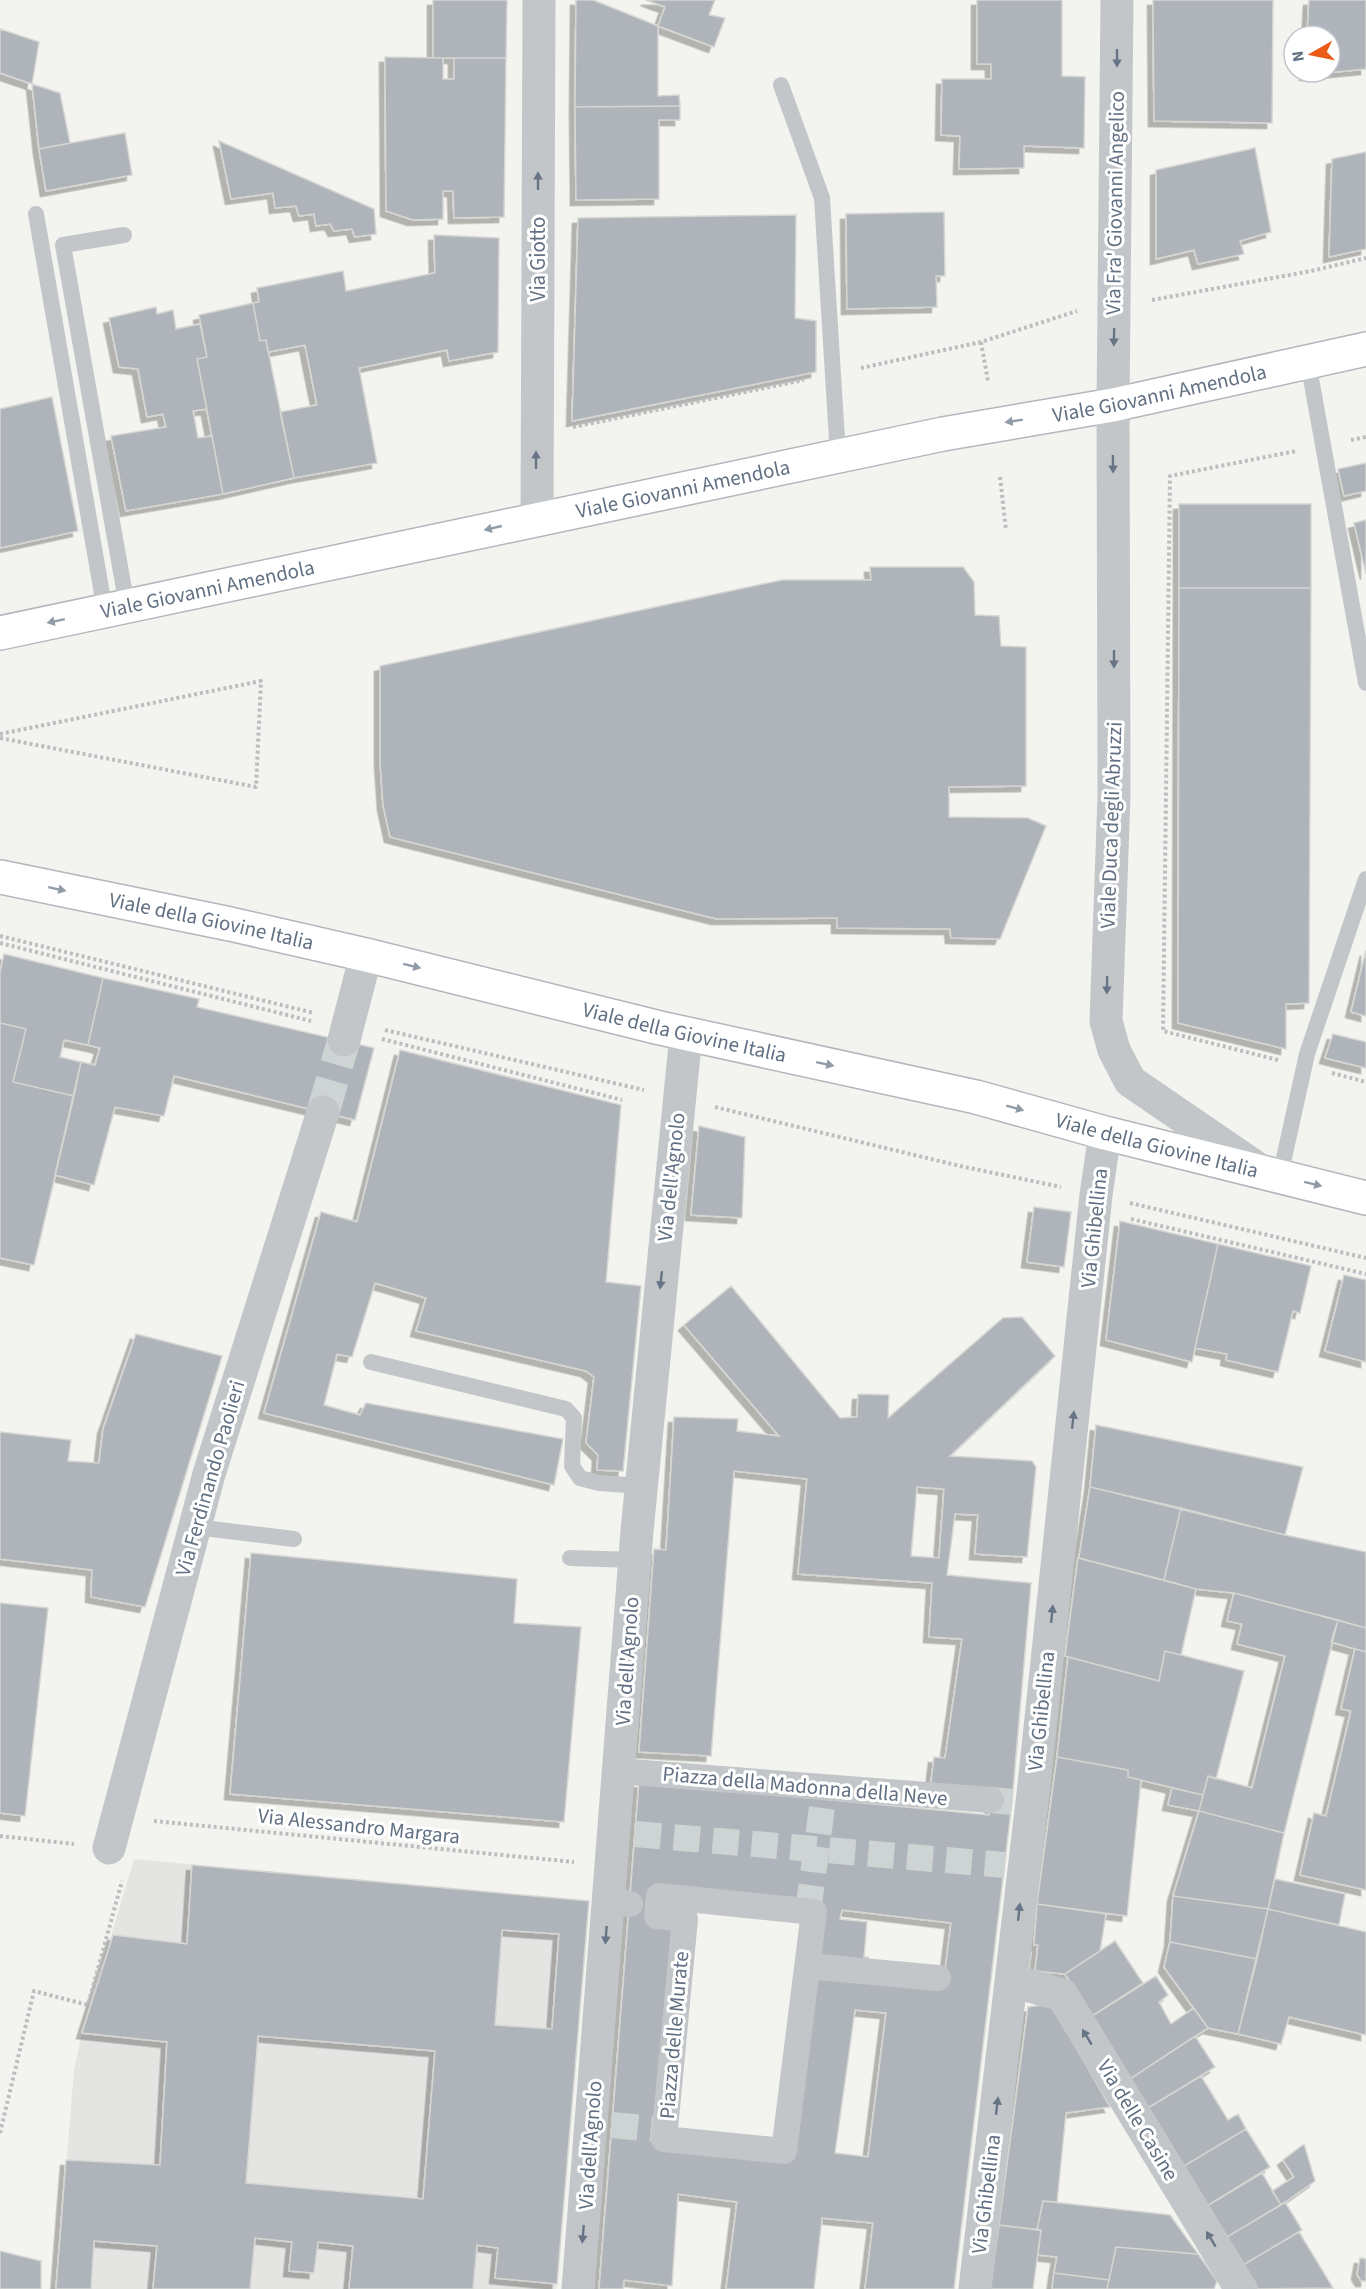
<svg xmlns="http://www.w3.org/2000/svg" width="1366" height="2289" font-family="'Source Sans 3',sans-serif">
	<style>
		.built { fill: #e4e5e3 }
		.building { fill: #aeb4ba; stroke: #d5d5d2; stroke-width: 1.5; fill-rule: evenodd; filter: url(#shadow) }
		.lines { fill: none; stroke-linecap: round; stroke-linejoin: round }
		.pedestrian-tunnel { stroke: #ced3d4; stroke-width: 26; stroke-dasharray: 26 13; stroke-linecap: butt }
		.minor-tunnel { stroke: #ced3d4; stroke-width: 33; stroke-dasharray: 33 16; stroke-linecap: butt }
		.primary-casing { stroke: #b3b7bb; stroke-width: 36 }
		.path { stroke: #bcbdc0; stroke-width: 4; stroke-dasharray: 3 3; stroke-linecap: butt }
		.service { stroke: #c3c6c9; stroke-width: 16 }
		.pedestrian { stroke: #c3c6c9; stroke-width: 26 }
		.minor { stroke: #c3c6c9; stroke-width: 33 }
		.primary { stroke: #fff; stroke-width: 33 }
		.oneway { fill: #667486 }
		.oneway2 { fill: #909ba8 }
		.labels { text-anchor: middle; stroke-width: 6; stroke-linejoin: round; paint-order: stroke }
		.street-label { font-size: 21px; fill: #617082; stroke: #fff }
	</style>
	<defs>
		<filter id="shadow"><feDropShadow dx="-5.5" dy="5.5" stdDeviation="0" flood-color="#0004"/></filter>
	</defs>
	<rect width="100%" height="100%" fill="#f3f4ef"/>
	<path class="built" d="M134,1859L589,1901L556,2289H56L74,2070L82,2033Z"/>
	<path class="building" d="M433,0H507L506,58H433Z
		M576,0H593L658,26V96L679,95L680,106L575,107Z
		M646,0H715L709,15L725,18L714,47L658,26L665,7Z
		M977,0H1062V76L1085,77L1084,148L1024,146V168L959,169L960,136L941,135L942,79H991V64H977Z
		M1153,0H1273L1272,123L1154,121Z
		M1309,0H1366V69L1305,75V72H1330V36H1307Z
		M0,29L39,42L32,84L0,73Z
		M385,57L443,58V79H454V58H506L504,217L454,218L453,191H443V219L413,220L386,211Z
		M32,84L60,93L70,143L39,149Z
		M680,106V120H659V199L576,200L575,107Z
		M125,133L132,175L46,191L39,149Z
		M219,141L374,209L376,234L355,237L352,229L334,231L330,224L316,226L314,214L299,216L296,206L275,208L273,193L231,199Z
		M1255,148L1271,232L1240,241L1244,254L1198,264L1194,250L1156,259V170Z
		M1366,152V249L1329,257L1332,159Z
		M944,212L945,276H936L937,307L847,309L846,214Z
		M796,215L795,318L816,321V372L572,421L578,218Z
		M434,235L499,238L498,352L449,361L447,350L359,368L377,463L294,478L280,412L317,405L305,345L268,352L266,340L260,341L253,303L259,302L257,288L343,271L346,291L435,273Z
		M253,303L260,341L266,340L294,478L223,494L197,359L207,357L199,315Z
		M156,307L157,314L173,310L176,329L200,324L207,357L197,359L207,409L193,411L198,438L212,436L223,494L126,511L111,436L166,427L163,414L147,417L138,369L119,367L109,318Z
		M52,397L78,531L0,548V409Z
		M1366,463V491L1344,496L1338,469Z
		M1179,504H1311V588H1179Z
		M1366,520V574L1354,523Z
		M870,567H963L974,582L975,615L999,616L1001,646L1026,647V786L949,787V817L1028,818L1046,826L1000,939L951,938L950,929L837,928V918L717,919L390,837L383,805L380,760V666L782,580H871Z
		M1179,588H1311L1309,1003L1286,1004V1049L1178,1023Z
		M1366,950V1016L1351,1012Z
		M4,954L103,978L88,1045L64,1040L60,1057L81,1062L74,1096L13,1082L26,1029L0,1023V972Z
		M103,978L199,999L197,1007L374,1048L355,1120L174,1076L164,1116L115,1107L94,1185L55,1175L81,1062L95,1065L100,1048L88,1045Z
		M0,1023L26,1029L13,1082L74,1096L34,1265L0,1258Z
		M1333,1034L1366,1042V1068L1325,1058Z
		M400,1050L621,1105L606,1282L641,1286L623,1471L597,1470L598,1455L586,1443L594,1377L586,1371L416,1331L426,1298L375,1283L352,1357L337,1354L324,1405L360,1415L366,1403L563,1439L554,1485L264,1413L321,1212L357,1222Z
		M699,1126L745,1137L742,1218L691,1215Z
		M1034,1207L1071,1212L1064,1267L1027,1262Z
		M1120,1221L1218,1244L1192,1362L1106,1340Z
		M1218,1244L1311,1266L1300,1313L1293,1311L1278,1372L1226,1360L1227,1354L1195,1348Z
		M1344,1275L1366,1280V1362L1325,1351Z
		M731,1286L840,1418L857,1417L858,1394L889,1395L888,1418L1003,1318L1022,1317L1055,1356L950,1456L1032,1461L1036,1467L1027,1557L975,1554L978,1515L955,1514L947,1575L1031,1583L1012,1802L954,2289H865L873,2223L822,2218L814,2289H726L737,2202L678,2194L672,2286L624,2280L623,2289H599L639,1782L989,1815L991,1800L931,1783L934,1757L945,1758L962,1639L929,1637L932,1583L798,1574L807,1479L734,1471L711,1756L639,1752L654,1549L666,1550L674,1417L738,1419L737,1431L779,1436L684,1325ZM917,1487L944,1489L939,1558L911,1556ZM659,1896L814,1912L784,2151L665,2130L685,1919ZM842,1910L951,1923L944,1979L867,1970L868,1957H864L867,1922L840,1919ZM855,2010L886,2013L868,2157L835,2153Z
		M136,1334L222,1356L145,1607L91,1597L92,1570L0,1559V1432L71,1440L68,1461L99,1463L103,1429Z
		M1096,1425L1303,1467L1285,1535L1090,1487Z
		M1090,1487L1181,1508L1164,1580L1079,1558Z
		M1181,1508L1285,1535L1366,1552V1628L1234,1593L1196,1589L1164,1580Z
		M251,1553L517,1579L514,1623L581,1627L564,1822L230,1794Z
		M1078,1558L1196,1589L1181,1655L1165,1651L1159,1681L1065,1656Z
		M1234,1593L1338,1620L1284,1833L1199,1811L1208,1776L1252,1788L1285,1656L1237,1644L1242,1624L1227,1621Z
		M0,1603L48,1608L25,1816L0,1813Z
		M1338,1620L1366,1628V1652L1331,1642Z
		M1355,1649L1366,1652V1890L1300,1875L1314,1813L1326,1816L1351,1711L1341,1709Z
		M1165,1651L1244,1671L1216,1779L1208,1776L1203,1795L1128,1777V1770L1057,1757L1068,1657L1159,1681Z
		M1057,1757L1128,1770V1777L1141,1780L1127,1916L1037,1904Z
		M1172,1788L1203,1795L1199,1811L1168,1805Z
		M1199,1811L1284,1833L1268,1909L1173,1896Z
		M192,1865L589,1901L557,2284L495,2278L498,2248L477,2245L473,2289H349L353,2246L318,2242L314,2273L289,2271L292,2242L255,2238L250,2289H153L157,2246L94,2241L91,2289H56L66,2160L160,2165L167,2042L82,2033L113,1935L187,1944ZM502,1930L559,1934L552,2029L495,2025ZM258,2036L435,2051L423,2199L246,2183Z
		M1275,1879L1345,1894L1339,1925L1268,1909Z
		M1173,1896L1268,1909L1257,1959L1170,1942Z
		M1037,1904L1106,1914L1100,1951L1065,1974L1035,1971L1038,1945H1034Z
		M1268,1909L1366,1932V2035L1289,2017L1281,2044L1238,2034Z
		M1115,1941L1143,1983L1092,2016L1065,1974Z
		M1170,1942L1257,1959L1238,2034L1208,2028L1164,1967Z
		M1156,1976L1168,1995L1159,2002L1171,2024L1194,2008L1208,2028L1130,2079L1092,2016Z
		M1051,2004L1110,2107L1066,2113L1057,2202L1043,2201L1037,2230L999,2225L1028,2007Z
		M1195,2036L1215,2067L1148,2108L1130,2079Z
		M1201,2076L1228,2120L1238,2114L1246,2129L1184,2166L1148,2108Z
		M1246,2129L1270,2167L1207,2206L1184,2166Z
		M1304,2144L1315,2181L1281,2205L1272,2191L1294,2177L1283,2160Z
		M1262,2173L1281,2205L1227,2237L1207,2206Z
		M1043,2201L1170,2215L1198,2254L1116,2247L1109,2280L1054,2273L1057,2257L1038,2255L1041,2230H1037Z
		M1285,2202L1302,2230L1243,2265L1227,2237Z
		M999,2225L1041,2230L1033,2289H990Z
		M1299,2232L1333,2288L1258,2289L1243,2265Z
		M1116,2247L1198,2254L1217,2281L1214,2289H1107Z
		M0,2251L41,2261V2289H0Z
		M1360,2258L1366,2259V2281H1361L1357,2274Z
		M1054,2273L1109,2280L1107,2289H1052Z"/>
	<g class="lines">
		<path class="pedestrian-tunnel" d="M991,1800L1012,1802
			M635,1834L1005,1865
			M808,1911L823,1800
			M612,2125L665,2130"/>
		<path class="minor-tunnel" d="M323,1112L344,1040"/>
		<g class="primary-casing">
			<g id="primary">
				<path id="s1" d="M0,633L943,434L1113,405L1366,349"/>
				<path id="s2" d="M0,877L230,924L366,955L660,1028L976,1097L1105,1133L1366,1198"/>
			</g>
		</g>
		<path class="path" d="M1152,300L1311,271L1366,258
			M981,342L988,381
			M861,368L981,342L1077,311
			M573,427L804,380
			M1351,440L1366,437
			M1000,477L1006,530
			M0,734L261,681L256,787L0,738
			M0,936L314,1013
			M0,943L311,1021
			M385,1030L644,1090
			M382,1039L622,1100
			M1278,1060L1163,1031L1170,476L1296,451
			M1332,1073L1366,1082
			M715,1107L960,1166L1061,1187
			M1130,1203L1366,1258
			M1131,1219L1366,1274
			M154,1821L574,1862
			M0,1836L74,1844
			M0,2133L34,1991L88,2005L122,1881"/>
		<path class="service" d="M781,85L822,198L838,456
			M36,214L105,611
			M124,235L63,245L127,606
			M1308,362L1366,683
			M1280,1176L1307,1054L1366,879
			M371,1362L566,1409L574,1418L572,1466L580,1478L599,1483L641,1486
			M195,1527L294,1539
			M570,1558L635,1560"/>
		<path class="pedestrian" d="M618,1771L991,1800
			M659,1896L814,1912L784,2151L664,2139L685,1919L657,1916Z
			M609,1901L630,1904
			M808,1966L938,1978"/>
		<path class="minor" d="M1117,0L1113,405L1114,796L1106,1021L1114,1050L1130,1081L1260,1170
			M537,518L539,0
			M344,1040L366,955
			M109,1848L209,1474L323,1112
			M1012,1981L1062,1995L1241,2289
			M578,2289L637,1531L686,1034
			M975,2289L1034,1785L1096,1195L1105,1133"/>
		<use href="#primary" class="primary"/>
	</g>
	<defs><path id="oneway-solid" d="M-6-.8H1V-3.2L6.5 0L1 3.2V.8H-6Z" transform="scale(1.5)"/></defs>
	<g class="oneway">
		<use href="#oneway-solid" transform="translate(1117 58) rotate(90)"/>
		<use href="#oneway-solid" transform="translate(538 181) rotate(-90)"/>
		<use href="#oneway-solid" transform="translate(1114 337) rotate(91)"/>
		<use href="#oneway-solid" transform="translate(536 460) rotate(-90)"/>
		<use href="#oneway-solid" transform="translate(1113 464) rotate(89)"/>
		<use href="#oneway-solid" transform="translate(1114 659) rotate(90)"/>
		<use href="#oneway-solid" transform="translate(1107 985) rotate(91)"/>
		<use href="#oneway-solid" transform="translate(661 1280) rotate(96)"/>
		<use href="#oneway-solid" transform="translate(1073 1420) rotate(-84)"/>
		<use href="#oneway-solid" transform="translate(1052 1614) rotate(-84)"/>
		<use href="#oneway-solid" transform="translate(1019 1912) rotate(-84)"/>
		<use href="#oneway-solid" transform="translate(606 1935) rotate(94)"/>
		<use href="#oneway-solid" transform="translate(1087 2037) rotate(-121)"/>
		<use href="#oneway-solid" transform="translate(997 2106) rotate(-83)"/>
		<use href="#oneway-solid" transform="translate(583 2234) rotate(95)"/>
		<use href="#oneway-solid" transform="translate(1211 2239) rotate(-121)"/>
	</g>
	<g class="oneway2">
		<use href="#oneway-solid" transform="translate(1014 421) rotate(171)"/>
		<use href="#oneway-solid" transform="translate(493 528) rotate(167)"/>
		<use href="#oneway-solid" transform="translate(56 621) rotate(168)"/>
		<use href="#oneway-solid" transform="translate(57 889) rotate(12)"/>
		<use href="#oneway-solid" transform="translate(412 966) rotate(14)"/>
		<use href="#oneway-solid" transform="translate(825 1064) rotate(12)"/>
		<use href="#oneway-solid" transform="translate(1015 1108) rotate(15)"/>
		<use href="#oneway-solid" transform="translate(1313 1184) rotate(14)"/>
	</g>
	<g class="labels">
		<g class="street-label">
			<text transform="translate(1115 203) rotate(-89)" y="7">Via Fra' Giovanni Angelico</text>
			<text transform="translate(538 259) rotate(-90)" y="7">Via Giotto</text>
			<text dy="7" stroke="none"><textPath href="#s1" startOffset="1184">Viale Giovanni Amendola</textPath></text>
			<text dy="7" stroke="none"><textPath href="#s1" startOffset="698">Viale Giovanni Amendola</textPath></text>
			<text dy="7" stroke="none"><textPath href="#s1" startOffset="212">Viale Giovanni Amendola</textPath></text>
			<text transform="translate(1111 825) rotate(-88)" y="7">Viale Duca degli Abruzzi</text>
			<text dy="7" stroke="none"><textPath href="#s2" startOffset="216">Viale della Giovine Italia</textPath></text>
			<text dy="7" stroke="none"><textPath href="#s2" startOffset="702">Viale della Giovine Italia</textPath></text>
			<text dy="7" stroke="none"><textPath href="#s2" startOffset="1188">Viale della Giovine Italia</textPath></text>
			<text transform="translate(671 1177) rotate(-84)" y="7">Via dell'Agnolo</text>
			<text transform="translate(1094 1228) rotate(-84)" y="7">Via Ghibellina</text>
			<text transform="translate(210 1478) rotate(-74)" y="7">Via Ferdinando Paolieri</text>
			<text transform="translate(627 1661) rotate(-86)" y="7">Via dell'Agnolo</text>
			<text transform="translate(1041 1711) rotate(-84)" y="7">Via Ghibellina</text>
			<text transform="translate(805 1786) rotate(5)" y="7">Piazza della Madonna della Neve</text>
			<text transform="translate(359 1826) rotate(6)" y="7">Via Alessandro Margara</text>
			<text transform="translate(674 2035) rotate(-85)" y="7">Piazza delle Murate</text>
			<text transform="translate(1138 2120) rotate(59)" y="7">Via delle Casine</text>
			<text transform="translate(590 2145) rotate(-86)" y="7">Via dell'Agnolo</text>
			<text transform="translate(986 2194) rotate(-83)" y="7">Via Ghibellina</text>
		</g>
	</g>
	<g transform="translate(1312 54) rotate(261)"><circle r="28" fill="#ffffff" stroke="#c0c6cd" stroke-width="1.5"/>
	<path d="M0-4.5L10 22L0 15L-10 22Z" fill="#eb5c18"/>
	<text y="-9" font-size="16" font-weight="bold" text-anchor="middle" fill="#617082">N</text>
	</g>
</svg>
